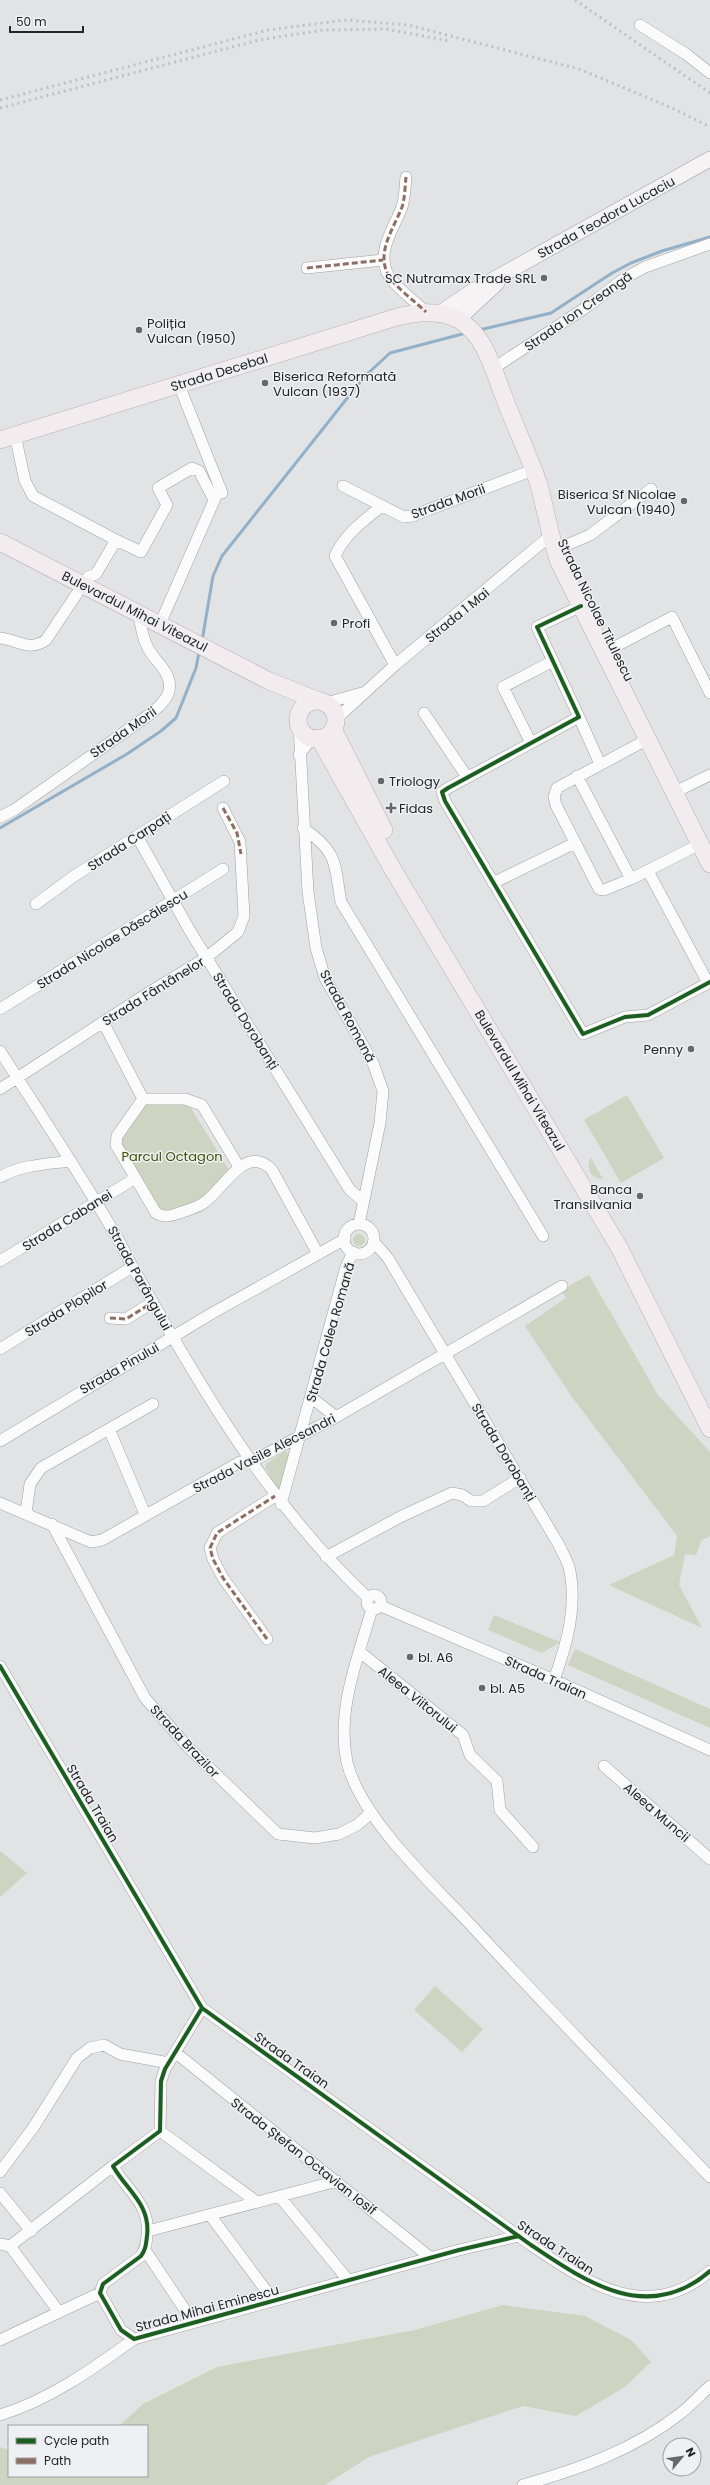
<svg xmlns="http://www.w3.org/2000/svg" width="710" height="2485" font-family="Poppins,sans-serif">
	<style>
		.green { fill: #cdd4c1 }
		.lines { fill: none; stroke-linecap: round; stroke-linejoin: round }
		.stream { stroke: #93b0c9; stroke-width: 3 }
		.street-casing { stroke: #a1a1a2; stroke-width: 12 }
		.secondary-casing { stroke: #a1a1a2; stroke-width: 16 }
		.primary-casing { stroke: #b9afb1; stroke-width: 18 }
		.street { stroke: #fbfbfb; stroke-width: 11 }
		.secondary { stroke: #f6f3f4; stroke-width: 15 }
		.primary { stroke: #f2ecee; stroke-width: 17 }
		.rail { stroke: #c0c0c1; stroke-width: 3; stroke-dasharray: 2 4; stroke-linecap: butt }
		.quiet { stroke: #8d6e63; stroke-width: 3; stroke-dasharray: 6 3; stroke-linecap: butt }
		.cycleway-casing { stroke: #eff0f3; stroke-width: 6 }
		.cycleway { stroke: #1b5e20; stroke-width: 4 }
		.poi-dot { fill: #666868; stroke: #eff0f3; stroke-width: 1.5 }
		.labels { text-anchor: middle; stroke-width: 3; stroke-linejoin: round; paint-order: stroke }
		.street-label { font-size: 13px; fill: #242526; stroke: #eff0f3 }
		.poi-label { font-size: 13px; fill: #242526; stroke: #eff0f3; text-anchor: start }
		.park-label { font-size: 13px; fill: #415303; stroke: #eff0f3 }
	</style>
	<rect width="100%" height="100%" fill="#e2e3e4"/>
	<path class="green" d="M627,1095L664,1158L621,1183L584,1120Z
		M150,1103H188L229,1170C208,1193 192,1214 159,1211L122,1151L120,1139L143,1105Z
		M591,1158L603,1179C591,1179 585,1168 591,1158Z
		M353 1240a6 6 0 1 1 12 0a6 6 0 1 1-12 0Z
		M589,1275L658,1395L710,1452V1536L701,1541L696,1555L685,1554L679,1585L702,1628L609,1585L674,1555L677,1536L572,1397L525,1326L566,1298L561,1290Z
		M285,1451L289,1454L280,1488L277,1489L265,1467L266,1464Z
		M494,1615L560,1642L542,1653L488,1630Z
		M575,1649L710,1709V1728L568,1665Z
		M0,1851L27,1873L0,1897Z
		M435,1986L483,2029L462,2052L414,2010Z
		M503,2305L585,2316L631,2340L651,2362L625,2387L576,2416L523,2406L369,2457L325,2485H0V2447L9,2450V2476H147V2426H119L143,2404L217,2367L415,2330Z"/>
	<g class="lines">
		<path class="stream" d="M479,330L551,313L612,273L631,263L662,251L710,237
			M202,641L213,576L222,556L364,377L390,353L466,333
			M0,828L127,754L161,731L176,718L196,668L199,652"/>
		<g class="street-casing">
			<path id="street" d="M640,25L686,54L710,73
				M406,177C405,186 405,198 402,207C394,228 375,253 389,276C396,288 416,302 426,312
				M307,268L383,260
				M494,368L588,306L625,278L645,267L710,244
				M179,385L222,493
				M343,486L404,517L412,516L533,470
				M382,506C363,521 345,534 335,556L395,665
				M116,540L141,552L167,505L158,488L192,468L199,471L214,500
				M555,550L590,535L651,489
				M581,606L537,627L579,717L448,788L442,792L445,801L583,1034L625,1017L648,1015L710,982
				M160,624L220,487
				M0,638C19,640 28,652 46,640L88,577L96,574L116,540L33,496L25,481L15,435
				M605,652L672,617L710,693
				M326,703L362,693
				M424,713L467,777
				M579,717L600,764
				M336,719L395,665L550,536
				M299,725L308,892L316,948L325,978L373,1063L383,1091L380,1123L359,1224
				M648,739L557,788L554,797L556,805L599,889L604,890L631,879L700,844
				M531,743L503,687L553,661
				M299,755L312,738
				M577,776L631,879
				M675,792L710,775
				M0,817L14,810L146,717C165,703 179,690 162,667C157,660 150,654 147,646C142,637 141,623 138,613
				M303,828C339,853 334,863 341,902L543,1236
				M137,836L190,931L350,1190L363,1201
				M648,871L708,983
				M493,883L575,843
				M36,904L74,876L224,781
				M0,1009L223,869
				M103,1022L143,1099
				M0,1051C39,1112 79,1172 115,1234C122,1245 127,1258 134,1269C200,1387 269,1505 368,1598
				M0,1089L145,995L206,958L238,932L244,916L240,842L223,808
				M143,1099L117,1136L116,1145L156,1213C165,1218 170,1216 179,1213C187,1210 196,1208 202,1204C223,1192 245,1141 272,1170L318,1254
				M143,1099H185L202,1105L239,1167
				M0,1177C21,1165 47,1164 71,1161
				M344 1239a15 15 0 1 1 30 0a15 15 0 1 1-30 0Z
				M374,1242L388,1258L559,1545C562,1552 567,1560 569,1567C578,1605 567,1644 554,1680
				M0,1261L134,1179
				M110,1318L126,1319L153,1302
				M0,1349L132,1267
				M312,1398L336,1417
				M109,1429L153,1404
				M0,1441L209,1315L345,1239
				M0,1503L91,1542L102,1540L240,1462H251L336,1417L562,1286
				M281,1504L346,1267L353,1252
				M26,1513L30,1484L41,1468L109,1429L145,1514
				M52,1524L145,1698L187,1746L278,1834L315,1838L339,1834L357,1825L371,1813
				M326,1557L400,1517L452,1493L462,1495L471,1501H483L520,1478
				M367 1602a7 7 0 1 1 14 0a7 7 0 1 1-14 0Z
				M381,1606L554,1680L710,1750
				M372,1609C358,1657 336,1711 347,1762C360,1817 430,1882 469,1923C548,2009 630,2092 710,2177
				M267,1639L223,1578L213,1559L210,1548L217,1533L275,1496
				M360,1652L463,1735L470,1755L497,1781L500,1810L533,1847
				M0,1666L202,2008L531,2245C586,2282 648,2325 710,2271
				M604,1766L710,1859
				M202,2008L165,2069L161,2081L160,2131L113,2166C126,2190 151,2204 147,2236C146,2244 146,2249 141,2256L103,2284L100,2293L121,2330L134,2339L459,2250L519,2236
				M176,2053L431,2258
				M160,2131L257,2202
				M0,2172L33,2128L77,2058L90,2048L104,2045L120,2054L169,2063
				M0,2193L31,2231
				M280,2197L348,2280
				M210,2215L273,2300
				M148,2231L337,2181
				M0,2244L10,2246L113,2166
				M10,2246L59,2312
				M145,2250L193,2322
				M0,2340L100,2293
				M0,2415C49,2400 93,2369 134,2339
				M523,2485C579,2469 634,2450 681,2413C691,2405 700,2395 710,2386"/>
		</g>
		<g class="secondary-casing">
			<path id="secondary" d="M440,313L471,292L710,159
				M458,319L497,283"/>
		</g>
		<g class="primary-casing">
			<path id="primary" d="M0,440L397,317C417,312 440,309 459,320C486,336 493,370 504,397C515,427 529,455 539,485C546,511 550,537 559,562L710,864
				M0,542L269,681L319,701
				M298 720a19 19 0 1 1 38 0a19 19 0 1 1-38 0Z
				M333,729L384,830
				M319,738L392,868L620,1249L710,1429"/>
		</g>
		<use href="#street" class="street"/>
		<use href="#secondary" class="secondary"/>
		<use href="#primary" class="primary"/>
		<path class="rail" d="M575,0L710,93
			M0,100L268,30L347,20L408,25L579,69L672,108L710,127
			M0,108L259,40L324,30L386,29L449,41"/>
		<path class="quiet" d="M406,177C405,186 405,198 402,207C394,228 375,253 389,276C396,288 416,302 426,312
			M307,268L383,260
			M223,808L237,833L241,854
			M110,1318L126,1319L153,1302
			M267,1639L223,1578L213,1559L210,1548L217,1533L275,1496"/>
		<g class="cycleway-casing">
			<path id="cycleway" d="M581,606L537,627L579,717L448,788L442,792L445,801L583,1034L625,1017L648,1015L710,982
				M0,1666L202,2008L531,2245C586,2282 648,2325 710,2271
				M202,2008L165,2069L161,2081L160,2131L113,2166C126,2190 151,2204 147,2236C146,2244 146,2249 141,2256L103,2284L100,2293L121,2330L134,2339L459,2250L519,2236"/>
		</g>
		<use href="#cycleway" class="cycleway"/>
	</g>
	<g class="poi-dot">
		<circle cx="544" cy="278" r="4"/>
		<circle cx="139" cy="330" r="4"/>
		<circle cx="265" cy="383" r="4"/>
		<circle cx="684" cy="501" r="4"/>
		<circle cx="334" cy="623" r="4"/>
		<circle cx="381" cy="781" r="4"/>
		<path d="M389 802h4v4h4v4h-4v4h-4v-4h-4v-4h4z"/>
		<circle cx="691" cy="1049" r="4"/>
		<circle cx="640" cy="1196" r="4"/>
		<circle cx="410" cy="1657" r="4"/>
		<circle cx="482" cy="1688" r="4"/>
	</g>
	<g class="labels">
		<g class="street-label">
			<text transform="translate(606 217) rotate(-29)" y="5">Strada Teodora Lucaciu</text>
			<text transform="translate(578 311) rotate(-35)" y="5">Strada Ion Creangă</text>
			<text transform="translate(219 372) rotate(-17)" y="5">Strada Decebal</text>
			<text transform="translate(448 501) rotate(-20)" y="5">Strada Morii</text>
			<text transform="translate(596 610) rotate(64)" y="5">Strada Nicolae Titulescu</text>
			<text transform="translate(135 611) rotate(27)" y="5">Bulevardul Mihai Viteazul</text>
			<text transform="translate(457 615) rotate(-39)" y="5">Strada 1 Mai</text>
			<text transform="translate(123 732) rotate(-35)" y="5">Strada Morii</text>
			<text transform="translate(129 841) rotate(-33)" y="5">Strada Carpați</text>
			<text transform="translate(112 939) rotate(-32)" y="5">Strada Nicolae Dăscălescu</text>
			<text transform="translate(153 991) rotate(-32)" y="5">Strada Fântânelor</text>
			<text transform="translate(348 1016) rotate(62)" y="5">Strada Romană</text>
			<text transform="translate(246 1021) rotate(58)" y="5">Strada Dorobanți</text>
			<text transform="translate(520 1080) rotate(59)" y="5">Bulevardul Mihai Viteazul</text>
			<text transform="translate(67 1220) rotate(-32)" y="5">Strada Cabanei</text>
			<text transform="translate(140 1278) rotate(61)" y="5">Strada Parângului</text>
			<text transform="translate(66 1308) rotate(-32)" y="5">Strada Plopilor</text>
			<text transform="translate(330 1332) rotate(-74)" y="5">Strada Calea Romană</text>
			<text transform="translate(119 1368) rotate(-30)" y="5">Strada Pinului</text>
			<text transform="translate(504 1452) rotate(59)" y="5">Strada Dorobanți</text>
			<text transform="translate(264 1453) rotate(-27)" y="5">Strada Vasile Alecsandri</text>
			<text transform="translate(546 1677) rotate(24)" y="5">Strada Traian</text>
			<text transform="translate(418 1699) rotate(39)" y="5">Aleea Viitorului</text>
			<text transform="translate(185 1741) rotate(47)" y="5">Strada Brazilor</text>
			<text transform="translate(93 1803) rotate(59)" y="5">Strada Traian</text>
			<text transform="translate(657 1812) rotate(41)" y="5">Aleea Muncii</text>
			<text transform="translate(292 2060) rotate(35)" y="5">Strada Traian</text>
			<text transform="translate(304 2156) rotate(38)" y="5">Strada Ștefan Octavian Iosif</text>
			<text transform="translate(556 2247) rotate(33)" y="5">Strada Traian</text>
			<text transform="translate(207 2308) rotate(-15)" y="5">Strada Mihai Eminescu</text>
		</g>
		<g class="poi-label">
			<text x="536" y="283" text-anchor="end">SC Nutramax Trade SRL</text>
			<text x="147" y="328">Poliția<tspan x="147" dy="15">Vulcan (1950)</tspan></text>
			<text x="273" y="381">Biserica Reformată<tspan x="273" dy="15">Vulcan (1937)</tspan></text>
			<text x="676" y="499" text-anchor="end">Biserica Sf Nicolae<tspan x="676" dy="15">Vulcan (1940)</tspan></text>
			<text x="342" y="628">Profi</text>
			<text x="389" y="786">Triology</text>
			<text x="399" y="813">Fidas</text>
			<text x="683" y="1054" text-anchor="end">Penny</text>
			<text x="632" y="1194" text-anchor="end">Banca<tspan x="632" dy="15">Transilvania</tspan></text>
			<text x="418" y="1662">bl. A6</text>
			<text x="490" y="1693">bl. A5</text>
		</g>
		<g class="park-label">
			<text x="172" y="1161">Parcul Octagon</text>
		</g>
	</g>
	<rect x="8" y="2425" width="140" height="52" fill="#eff0f3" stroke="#9e9fa1"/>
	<rect x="16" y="2438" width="20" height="6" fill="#1b5e20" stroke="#9e9fa1"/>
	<text x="44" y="2445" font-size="12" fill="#242526">Cycle path</text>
	<rect x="16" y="2458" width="20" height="6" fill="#8d6e63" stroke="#9e9fa1"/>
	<text x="44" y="2465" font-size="12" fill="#242526">Path</text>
	<g transform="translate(682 2457) rotate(61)"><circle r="19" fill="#eff0f3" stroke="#9e9fa1"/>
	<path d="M0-3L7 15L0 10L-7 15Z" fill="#666868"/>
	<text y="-6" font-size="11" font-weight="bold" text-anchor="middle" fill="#242526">N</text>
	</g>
	<path d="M10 26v6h73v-6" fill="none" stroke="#242526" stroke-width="2"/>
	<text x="16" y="26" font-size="12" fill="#242526" stroke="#eff0f3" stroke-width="3" paint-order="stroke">50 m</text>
</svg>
